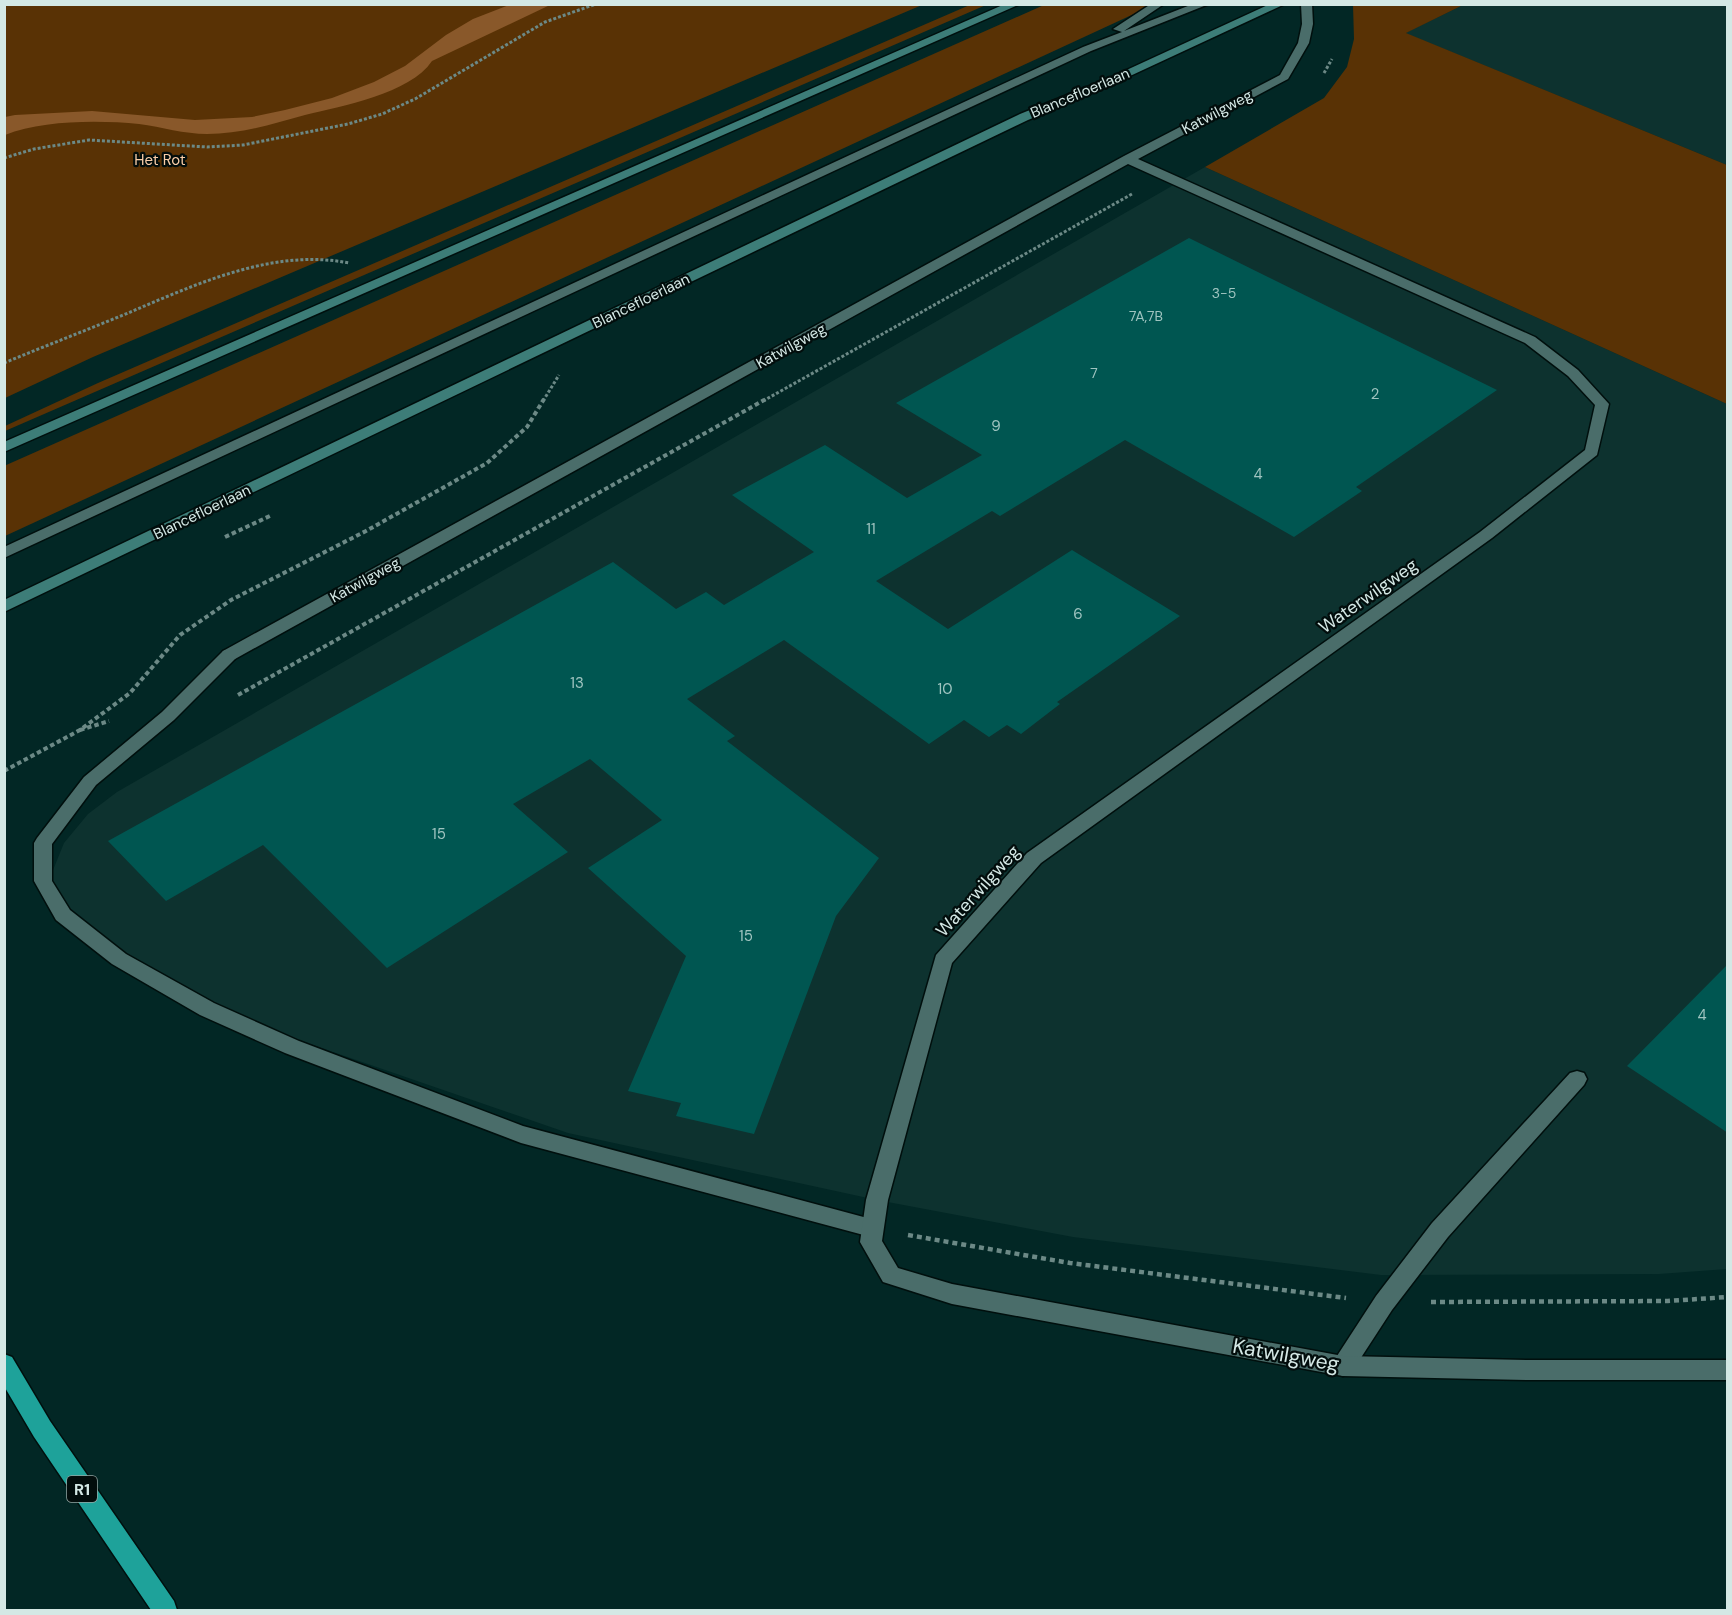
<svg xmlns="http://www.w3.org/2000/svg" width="1732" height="1615" font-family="'DM Sans',sans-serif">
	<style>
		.built { fill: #0d322f }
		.green { fill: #593205 }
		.water { fill: #89582a }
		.building { fill: #005651 }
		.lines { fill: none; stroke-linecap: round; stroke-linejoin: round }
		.service-casing { stroke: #000f0d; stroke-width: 3 }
		.minor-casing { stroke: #000f0d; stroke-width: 3 }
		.secondary-casing { stroke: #000f0d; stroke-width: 3 }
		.motorway-casing { stroke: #000f0d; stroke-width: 3 }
		.path-far2 { stroke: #6c8986; stroke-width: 3; stroke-dasharray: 3 2; stroke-linecap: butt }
		.path-far1 { stroke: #6c8986; stroke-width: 4; stroke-dasharray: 4.5 3; stroke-linecap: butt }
		.path { stroke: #6c8986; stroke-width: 4.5; stroke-dasharray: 5 4; stroke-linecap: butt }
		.service { fill: #4a6d6a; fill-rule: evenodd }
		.minor { fill: #4a6d6a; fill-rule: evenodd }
		.secondary { fill: #3d7d78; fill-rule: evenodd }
		.motorway { fill: #1ea29a; fill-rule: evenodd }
		.labels { text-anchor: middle; stroke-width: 4.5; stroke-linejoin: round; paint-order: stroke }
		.far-number-label { font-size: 14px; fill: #9fc4c0 }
		.far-street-label { font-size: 15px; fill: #d4e8e5; stroke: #020d0c }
		.far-park-label { font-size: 15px; fill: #fbcea8; stroke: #020d0c }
		.number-label { font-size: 15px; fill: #9fc4c0 }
		.shield { fill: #020d0c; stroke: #95a6a4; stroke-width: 1.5 }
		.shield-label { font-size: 16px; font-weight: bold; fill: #d4e8e5 }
		.street-label { font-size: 18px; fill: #d4e8e5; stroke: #020d0c }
		.near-street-label { font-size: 21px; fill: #d4e8e5; stroke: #020d0c }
	</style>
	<rect width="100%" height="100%" fill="#022725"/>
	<path class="built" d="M1463,5H1727V165L1405,33Z
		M1205,167L1727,404V1269L1659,1274L1381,1275L1073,1237L877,1200L568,1133L304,1042L213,1004L126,954L70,913L49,880L64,843L88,814L117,792Z"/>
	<path class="green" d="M972,4L986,5L5,431V426L98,383Z
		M4,5H922L93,357L5,398Z
		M1044,5H1151L1136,13L5,536L4,466Z
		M1353,5H1463L1406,33L1727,165V404L1205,167L1324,98L1347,67L1354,39Z"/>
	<path class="water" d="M509,5H550L432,61C410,94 341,106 305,115C273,124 240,134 207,134C184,134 162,127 139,124C99,120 42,120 5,135V117L15,115L92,111L195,120L252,117L285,110L332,98L374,82L405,66L446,35L473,19Z"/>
	<path class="building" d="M1189,238L1497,390L1356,487L1362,491L1294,537L1125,440L1000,516L992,511L876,581L948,629L1072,550L1180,616L1057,702L1060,704L1021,734L1007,725L989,737L964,720L929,744L784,640L687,699L735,736L727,741L879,858L836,916L754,1134L676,1116L681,1103L628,1091L686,956L588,868L662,820L590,759L513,804L568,852L387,968L263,845L166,901L108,841L613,562L676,609L706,592L724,605L814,552L732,495L825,445L907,498L982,455L896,403Z
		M1728,964V1133L1627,1066Z"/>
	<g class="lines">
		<g class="service-casing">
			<path id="service" d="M1151,4H1164L1124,31L1193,4H1209L1091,51L4,558V547L1083,47L1122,32L1113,29Z
				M229,649L235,651L237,655L235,659L174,720L96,785L52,844V881L70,910L126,954L214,1003L299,1041L523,1126L871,1219L879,1221L882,1228L879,1235L871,1237L521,1143L285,1053L200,1015L112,964L56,920L34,881V843L37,838L84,777L162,712L223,651Z
				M1577,1071L1584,1073L1587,1079L1584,1085L1448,1237L1392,1310L1351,1373L1343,1376L1335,1373L1332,1366L1335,1359L1376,1296L1432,1223L1570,1073Z"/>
		</g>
		<g class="minor-casing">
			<path id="minor" d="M1301,4H1312L1313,24L1309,43L1288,79L1138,159L1535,337L1578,370L1609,404L1597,455L1492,538L1041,863L952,963L888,1200L882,1241L898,1268L952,1284L1343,1356L1528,1360H1728V1380H1528L1343,1376L952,1304L883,1282L860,1242L866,1200L936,955L1027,853L1480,532L1585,450L1595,405L1568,376L1525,343L1128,164L235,659H223L221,655L223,651L1124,156L1280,75L1298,43L1302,24Z"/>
		</g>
		<g class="secondary-casing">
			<path id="secondary" d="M1005,4H1020L4,452V442Z
				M1270,4H1285L1115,83L1028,120L4,612V600L1020,114L1107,79Z"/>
		</g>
		<g class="motorway-casing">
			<path id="motorway" d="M4,1354L12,1357L50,1421L174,1601L177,1610H151L34,1437L4,1386Z"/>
		</g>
		<path class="path-far2" d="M1324,73L1332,59
			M4,158L34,149L89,140L207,147L243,145L348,124L382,114L415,99L545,22L596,4
			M4,363C45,346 87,330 128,313C197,284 273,248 349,263
			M543,401L559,375
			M763,401L1132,194"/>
		<path class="path-far1" d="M225,537L272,515
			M238,695L766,399
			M80,730L109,721
			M4,771L80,730L130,693L180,635L231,600L366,531L487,463L527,427L544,399"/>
		<path class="path" d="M908,1235L1070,1263L1346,1298
			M1431,1302L1668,1301L1728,1297"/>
		<use href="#service" class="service"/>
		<use href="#minor" class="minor"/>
		<use href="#secondary" class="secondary"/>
		<use href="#motorway" class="motorway"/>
	</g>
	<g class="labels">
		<g class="far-number-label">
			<text x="1224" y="298">3-5</text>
			<text x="1146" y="321">7A,7B</text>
			<text x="1094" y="378">7</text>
		</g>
		<g class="far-street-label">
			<text transform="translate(1080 93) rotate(-23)" y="5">Blancefloerlaan</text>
			<text transform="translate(1217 112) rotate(-28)" y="5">Katwilgweg</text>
			<text transform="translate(641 301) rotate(-26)" y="5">Blancefloerlaan</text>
			<text transform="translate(791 346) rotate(-29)" y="5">Katwilgweg</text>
			<text transform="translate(202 512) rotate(-26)" y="5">Blancefloerlaan</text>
			<text transform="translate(365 580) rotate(-29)" y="5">Katwilgweg</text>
		</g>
		<g class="far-park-label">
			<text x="160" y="165">Het Rot</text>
		</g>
		<g class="number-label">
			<text x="1375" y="399">2</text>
			<text x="996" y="431">9</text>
			<text x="1258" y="479">4</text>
			<text x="871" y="534">11</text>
			<text x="1078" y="619">6</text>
			<text x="577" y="688">13</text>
			<text x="945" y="694">10</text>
			<text x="439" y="839">15</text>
			<text x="746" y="941">15</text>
			<text x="1702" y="1020">4</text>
		</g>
		<rect class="shield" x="67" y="1476" width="30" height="26" rx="4.5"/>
		<g class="shield-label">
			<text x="82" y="1495">R1</text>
		</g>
		<g class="street-label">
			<text transform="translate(1368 596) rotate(-35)" y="6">Waterwilgweg</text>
			<text transform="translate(978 891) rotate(-48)" y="6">Waterwilgweg</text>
		</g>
		<g class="near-street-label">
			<text transform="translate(1286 1355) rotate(10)" y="7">Katwilgweg</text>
		</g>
	</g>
	<rect width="1732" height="1615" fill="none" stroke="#d4e8e5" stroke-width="12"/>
</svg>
